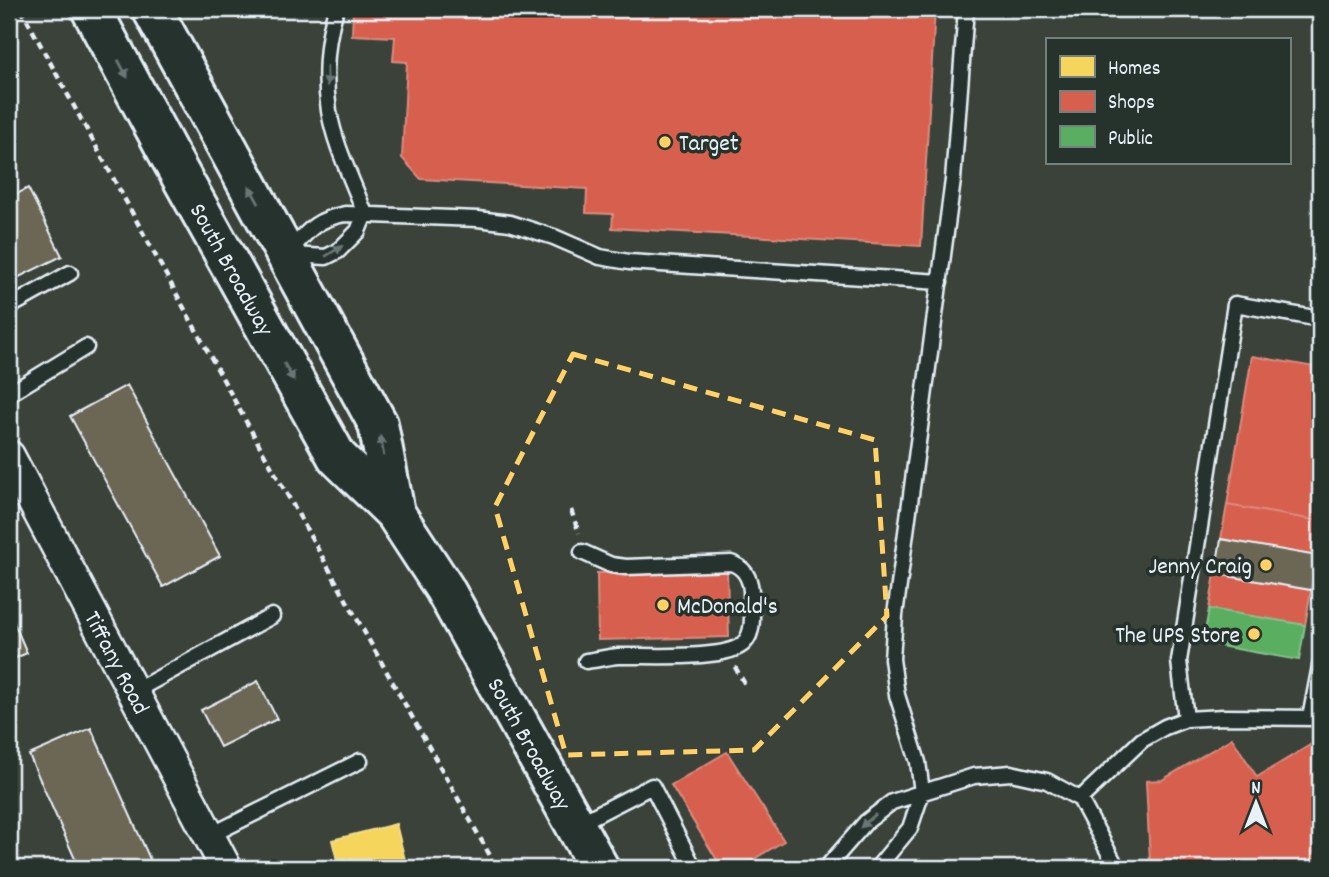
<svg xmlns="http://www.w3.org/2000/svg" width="1329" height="877" font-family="Dekko,sans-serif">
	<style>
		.homes { fill: #f6d55c; stroke: #f2dd8b; stroke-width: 2 }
		.shops { fill: #d6604d; stroke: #db8c80; stroke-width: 2 }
		.public { fill: #5aae61; stroke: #85c28e; stroke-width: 2 }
		.building { fill: #6c6655; stroke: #e8f1f8; stroke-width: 2 }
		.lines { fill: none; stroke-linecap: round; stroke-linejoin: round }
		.lane-casing { stroke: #e8f1f8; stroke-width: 19 }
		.street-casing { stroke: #e8f1f8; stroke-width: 35 }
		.primary-casing { stroke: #e8f1f8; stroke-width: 44 }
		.path { stroke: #e8f1f8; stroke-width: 4.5; stroke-dasharray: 7 5; stroke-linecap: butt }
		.lane { stroke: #26332d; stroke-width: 14 }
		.street { stroke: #26332d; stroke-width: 30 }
		.primary { stroke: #26332d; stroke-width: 38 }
		.oneway { fill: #6a7674 }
		.marked { fill: none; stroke: #ffd166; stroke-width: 5; stroke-dasharray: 14 9; stroke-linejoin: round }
		.poi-dot { fill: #ffd166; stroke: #26332d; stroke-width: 2.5 }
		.labels { text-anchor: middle; stroke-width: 7; stroke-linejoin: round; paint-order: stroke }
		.poi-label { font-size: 24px; fill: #e8f1f8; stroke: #26332d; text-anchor: start }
		.street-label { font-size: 24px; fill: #e8f1f8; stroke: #26332d }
	</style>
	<rect width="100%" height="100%" fill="#3b4239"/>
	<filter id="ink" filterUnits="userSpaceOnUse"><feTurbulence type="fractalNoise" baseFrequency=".0143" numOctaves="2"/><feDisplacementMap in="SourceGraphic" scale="14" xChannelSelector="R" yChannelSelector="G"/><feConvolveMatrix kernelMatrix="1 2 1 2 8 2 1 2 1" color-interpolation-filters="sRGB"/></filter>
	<g filter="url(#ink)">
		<path class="homes" d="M396,824L407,868H339L332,840Z"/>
		<path class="shops" d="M353,9H935L921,246L612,228L613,214L586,213L587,189L421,179L402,158L407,62L393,61L395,37L352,35Z
			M1252,356L1320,368V521L1227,505Z
			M1227,505L1320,521V535L1317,556L1221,539Z
			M727,571L729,637L598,640L597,573Z
			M1215,574L1311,590L1305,625L1209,609Z
			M1232,738L1257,777L1320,739V868H1184L1180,860L1150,862L1146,781L1162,780Z
			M727,752L784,841L739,868H722L671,785Z"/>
		<path class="public" d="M1209,609L1305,625L1299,660L1203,643Z"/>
		<path class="building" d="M28,188L62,256L9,282V198Z
			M127,385L220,556L163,587L70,416Z
			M1221,539L1317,556L1311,590L1215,574Z
			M9,611L27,653L9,661Z
			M258,681L277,719L220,747L201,710Z
			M91,728L154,868H79L29,755Z"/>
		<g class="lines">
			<g class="lane-casing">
				<path id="lane" d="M288,253C308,231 314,220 345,214L478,219L510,223L554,237L600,257L629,262L940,282
					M292,255L326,257L338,251L358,231L365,214C353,181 335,147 329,111C324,78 326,41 336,9
					M9,307L70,273
					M9,394L86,347
					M582,552L611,565L626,567L731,563C744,567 750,578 751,591C751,607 756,631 744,643C727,661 645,655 618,656C607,657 596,660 586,661
					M133,692L272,616
					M1310,718L1320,666
					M1186,719L1179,661L1235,304L1320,319
					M1080,799L1142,740L1165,727L1186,719L1224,717L1320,718
					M576,825L652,786L694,868
					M209,836L360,761
					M826,868L866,822L892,802L974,776L1011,773L1047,781L1080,799L1117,868
					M877,868L910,828L922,792L918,762L897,695L892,659L895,615L953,180L966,9"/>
			</g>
			<g class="street-casing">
				<g id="street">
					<path id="s1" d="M9,456L226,868"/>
				</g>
			</g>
			<g class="primary-casing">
				<g id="primary">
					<path id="s2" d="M91,9L173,162L337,457L395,513L444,588L599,868"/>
					<path d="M152,9L378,424L395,513"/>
				</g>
			</g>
			<path class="path" d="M21,9L243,416L497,868
				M571,510L579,533
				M735,667L746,686"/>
			<use href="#lane" class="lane"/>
			<use href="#street" class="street"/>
			<use href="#primary" class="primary"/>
		</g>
		<defs><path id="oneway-solid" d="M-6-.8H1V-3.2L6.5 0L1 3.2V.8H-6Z" transform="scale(1.75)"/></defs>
		<g class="oneway">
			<use href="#oneway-solid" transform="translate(123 69) rotate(62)"/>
			<use href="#oneway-solid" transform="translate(327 76) rotate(89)"/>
			<use href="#oneway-solid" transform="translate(254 195) rotate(-119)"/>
			<use href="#oneway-solid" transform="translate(334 251) rotate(-32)"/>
			<use href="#oneway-solid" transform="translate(289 372) rotate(61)"/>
			<use href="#oneway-solid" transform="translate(382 446) rotate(-100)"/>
			<use href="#oneway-solid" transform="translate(868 821) rotate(139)"/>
		</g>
	</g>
	<path class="marked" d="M573,354L875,440L887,616L754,750L566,755L495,507Z"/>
	<g class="poi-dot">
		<circle cx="665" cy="142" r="7"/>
		<circle cx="1266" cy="565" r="7"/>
		<circle cx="663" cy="605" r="7"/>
		<circle cx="1254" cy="634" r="7"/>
	</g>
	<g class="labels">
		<g class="poi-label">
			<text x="679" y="150">Target</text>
			<text x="1252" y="573" text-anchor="end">Jenny Craig</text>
			<text x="677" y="613">McDonald's</text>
			<text x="1240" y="642" text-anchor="end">The UPS Store</text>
		</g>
		<g class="street-label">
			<text dy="8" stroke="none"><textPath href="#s2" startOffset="296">South Broadway</textPath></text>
			<text dy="8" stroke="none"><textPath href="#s1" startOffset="233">Tiffany Road</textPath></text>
			<text dy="8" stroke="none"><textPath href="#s2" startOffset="859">South Broadway</textPath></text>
		</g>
	</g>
	<rect width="1329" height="877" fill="none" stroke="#26332d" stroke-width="35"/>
	<rect x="18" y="18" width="1294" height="842" fill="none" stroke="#e8f1f8" stroke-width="2.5" filter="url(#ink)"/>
	<rect x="1046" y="38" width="245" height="126" fill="#26332d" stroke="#747f7e" stroke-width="2"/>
	<rect x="1060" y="56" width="35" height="21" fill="#f6d55c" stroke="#747f7e" stroke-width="2"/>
	<text x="1108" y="74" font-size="21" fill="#e8f1f8">Homes</text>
	<rect x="1060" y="91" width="35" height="21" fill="#d6604d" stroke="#747f7e" stroke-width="2"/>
	<text x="1108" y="108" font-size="21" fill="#e8f1f8">Shops</text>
	<rect x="1060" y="126" width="35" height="21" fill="#5aae61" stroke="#747f7e" stroke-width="2"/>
	<text x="1108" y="144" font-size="21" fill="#e8f1f8">Public</text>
	<g transform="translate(1256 803)" stroke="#26332d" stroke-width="5" paint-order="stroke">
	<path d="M0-5L12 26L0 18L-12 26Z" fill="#e8f1f8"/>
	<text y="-10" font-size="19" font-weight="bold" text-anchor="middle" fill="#e8f1f8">N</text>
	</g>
</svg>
